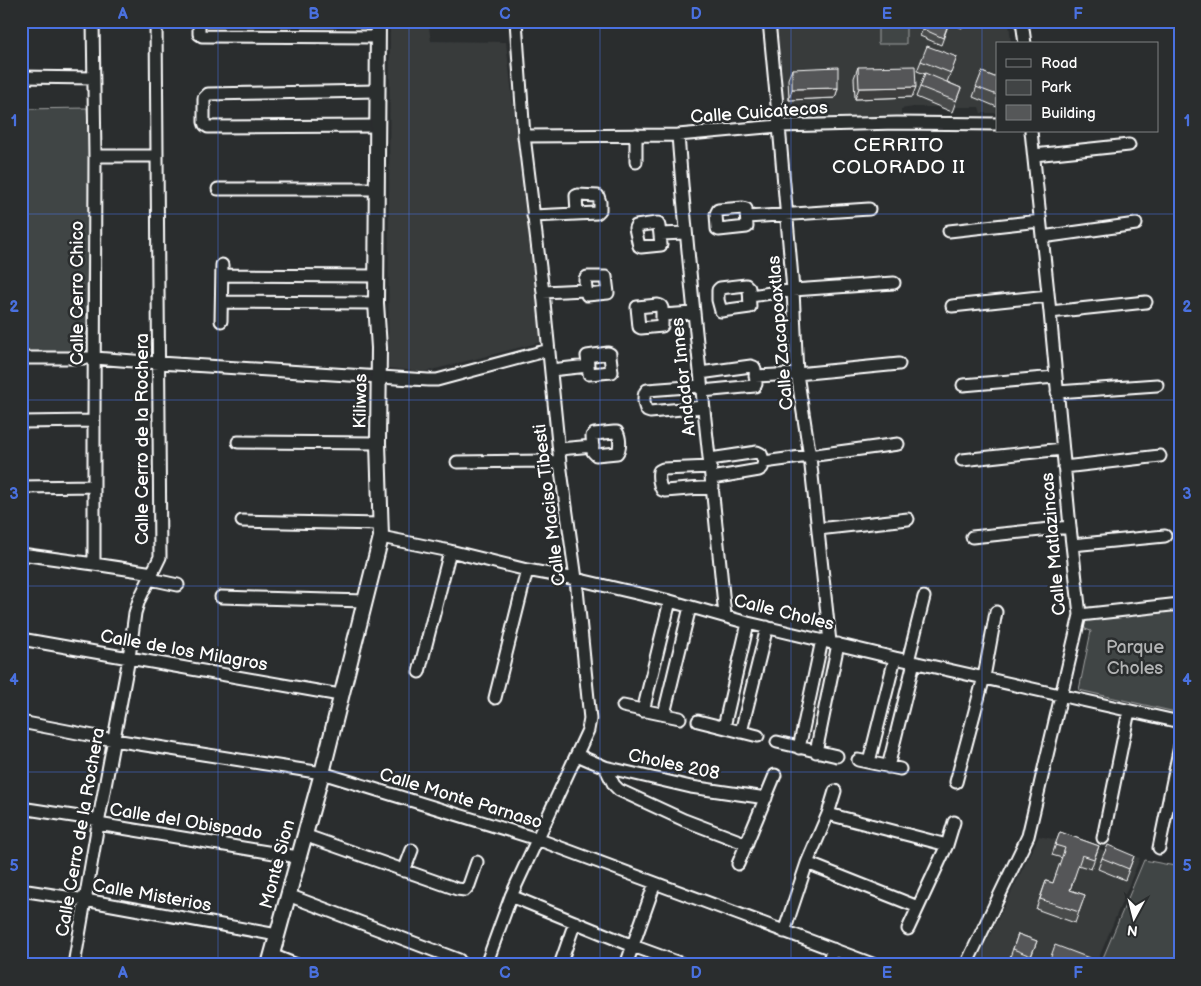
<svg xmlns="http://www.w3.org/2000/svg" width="1201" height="986" font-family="'Balsamiq Sans',sans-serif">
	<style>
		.built { fill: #373a3b }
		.green { fill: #414445; stroke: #a0a2a2 }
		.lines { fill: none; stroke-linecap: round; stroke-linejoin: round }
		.minor-casing { stroke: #fff; stroke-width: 15 }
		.tertiary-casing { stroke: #fff; stroke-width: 18 }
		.minor { stroke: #2a2d2e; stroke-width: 11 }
		.tertiary { stroke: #2a2d2e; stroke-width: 14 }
		.wall { fill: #494b4c; stroke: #fff }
		.shaded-wall { fill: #3c3d3e; stroke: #fff }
		.building { fill: #555758; stroke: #fff }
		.grid { fill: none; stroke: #4a71e0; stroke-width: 1; stroke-opacity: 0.55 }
		.labels { text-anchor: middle; stroke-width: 5; stroke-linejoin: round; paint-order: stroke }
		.street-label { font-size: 18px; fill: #fff; stroke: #2a2d2e }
		.park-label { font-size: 18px; fill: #b3b4b5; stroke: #2a2d2e }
		.neighbourhood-label { font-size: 19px; letter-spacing: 1px; fill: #fff; stroke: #2a2d2e }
		.neatline { fill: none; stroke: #4a71e0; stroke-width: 2 }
		.grid-label { font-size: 16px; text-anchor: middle; font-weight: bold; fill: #4a71e0 }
	</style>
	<rect width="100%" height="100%" fill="#2a2d2e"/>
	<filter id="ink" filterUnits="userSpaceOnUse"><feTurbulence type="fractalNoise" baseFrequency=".02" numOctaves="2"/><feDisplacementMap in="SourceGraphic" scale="10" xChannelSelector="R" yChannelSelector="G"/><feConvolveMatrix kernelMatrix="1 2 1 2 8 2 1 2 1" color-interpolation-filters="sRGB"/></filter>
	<g filter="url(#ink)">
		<path class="built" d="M390,21H428L431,41L506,42L541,342L424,372L388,368Z
			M776,21H1009L1011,44H997V113H981L979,107H956L953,113L937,107H914L901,109V117L785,116Z
			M1039,836L1140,858L1096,965H975Z"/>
		<path class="green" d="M878,21H906V44H878Z
			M87,108L91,157L87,283L86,357L21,356V109Z
			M1180,609V713L1079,690L1091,631L1085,629L1083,619Z
			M1144,860L1180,867V965H1100Z"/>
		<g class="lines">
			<g class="minor-casing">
				<path id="minor" d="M93,21L95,156L94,421V564
					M199,21V34L202,36L378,37
					M769,21L779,126L793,290L797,374L810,457L830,642
					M1022,21L1025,44
					M21,77L94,78
					M377,126L208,127L205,125L204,122V98L208,94L377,91
					M636,135V162
					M678,135C690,296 710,455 725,616
					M524,136L678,135L779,126L897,123L997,124
					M1034,155L1129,145
					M95,156H157
					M218,189H377
					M743,208L746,209V212L747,227L719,230L717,229L716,214L718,210Z
					M533,216L597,213L600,210V202L598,196L578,195L576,196L577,213
					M747,217L869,209
					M656,223H658L659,226L661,245L641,247L639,246L635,228L636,226Z
					M949,231L1040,221
					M661,234L685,233
					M1042,237L1136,224
					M222,275L376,276
					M587,277H606L608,293L587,295L585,281V279Z
					M746,285L749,288L750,307L721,311L718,300V290L720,288Z
					M543,292L585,290
					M750,296L793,290L894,283
					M222,302L376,303
					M658,305L661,306L662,308V326L641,328L639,327L637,307Z
					M952,306L1048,296
					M1050,312L1146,302
					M662,315L693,313
					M221,321L222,265
					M608,353L610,354V356L612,372L589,374L587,356Z
					M21,358H95L159,363L428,380H437L549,350
					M551,370L588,366
					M700,373L751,366L754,367L755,369L756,384L755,386L702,391
					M755,376L797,374L899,364
					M963,385L1055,377
					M701,386L647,390C642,395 644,406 647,411L650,412L703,407
					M1057,392L1157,385
					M21,422L94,421
					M614,432H617C620,437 621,448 617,453L596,455L593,452L592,436L594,434Z
					M238,442L378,443
					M559,449L593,446
					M710,459L757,452L761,454L764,462L762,468L759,470L712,478
					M962,460L1062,449
					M457,462L548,461L560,463
					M764,462L898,444
					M711,467L663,469L659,471C658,476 659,485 662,490L665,491L713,487
					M1064,467L1160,456
					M21,487L94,486
					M242,521L380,524
					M818,529L908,519
					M381,537L450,551L527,570L576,579L670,601L748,623L895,658L1180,722
					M972,537L1070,527
					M1072,545L1165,536
					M21,554L94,564L153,573
					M150,579L178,585
					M221,597L365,601
					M1080,615L1180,604
					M21,639L340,695
					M908,661L924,597
					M419,672L450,551
					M495,698L527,570
					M623,706L680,718
					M643,711L670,601
					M664,714L690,607
					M698,721L758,736
					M21,722L114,740L322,773L537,839L875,965
					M724,727L748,623
					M741,732L767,627
					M777,742L837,756
					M799,748L822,640
					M816,752L838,644
					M577,755L605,767L691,787L766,798
					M858,760L900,769
					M869,762L895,658
					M605,767L614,785L619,790L684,820L747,844
					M888,767L914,662
					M956,782L984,677L996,612
					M21,808L99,820
					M828,814L947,845
					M98,824L298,857
					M304,835L457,889L465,890L469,885L477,862
					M1103,838L1129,711
					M1159,848L1180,746
					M807,863L918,907
					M738,864L775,775
					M404,871L412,850
					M21,890L85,900L277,935
					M288,895L459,960
					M511,896L633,946L685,965
					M908,929L947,845L954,822
					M784,932L807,863L828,814L835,791
					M272,955L297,965
					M74,965L98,824L129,658L135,613L139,600L160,557L156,21
					M486,965L511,896L588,730L590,719L576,579L560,463L543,292L524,136L516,21
					M560,965L575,922
					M626,965L655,883
					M827,965L833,949
					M966,965L1028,836L1080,615L1070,527L1050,312L1031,131"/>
			</g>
			<g class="tertiary-casing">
				<path id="tertiary" d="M269,965L322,773L381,537L378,443L379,348L376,303L378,21"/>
			</g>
			<use href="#minor" class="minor"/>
			<use href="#tertiary" class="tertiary"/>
		</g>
		<path class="wall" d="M926,21H965L962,28L949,23L941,45L920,36Z
			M957,57L947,82L961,88L952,112L916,97L925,74L917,71L921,61Z
			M858,67L912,97L855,99L854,78Z
			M792,69L838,88L835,98L789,100L788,79Z
			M982,72L997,78V107L973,97Z
			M1060,832L1099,846L1091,869L1078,865L1070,890L1085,895L1075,923L1036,909L1046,881L1053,883L1062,858L1052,855Z
			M1134,856L1125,880L1098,869L1102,858Z
			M1018,934L1037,941L1028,965H1022L1009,960Z"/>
		<path class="shaded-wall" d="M786,21H823L822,24L785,25Z
			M916,87L912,97L855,99L859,88Z
			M838,88L835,98L789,100L792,89Z"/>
		<path class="building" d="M926,21H946L949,22L943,38L923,29Z
			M927,46L957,57L951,73L921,61Z
			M915,66L916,87L859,88L858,67Z
			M838,67V88L792,89V69Z
			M982,72L997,78V95L976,87Z
			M925,73L961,88L956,101L920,87Z
			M1060,832L1099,846L1094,859L1082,855L1070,890L1085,895L1079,912L1040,899L1046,881L1053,883L1065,848L1055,845Z
			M1108,845L1134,856L1129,869L1102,858Z
			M1018,934L1037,941L1031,956L1013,949Z
			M1055,945L1092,959L1089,965H1048Z
			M986,961L996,965H984Z"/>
	</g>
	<path class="grid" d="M218,21V965M409,21V965M600,21V965M791,21V965M982,21V965M21,214H1180M21,400H1180M21,586H1180M21,772H1180"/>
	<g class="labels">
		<g class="street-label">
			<text transform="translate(759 112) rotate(-4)" y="6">Calle Cuicatecos</text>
			<text transform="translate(77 293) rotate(-90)" y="6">Calle Cerro Chico</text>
			<text transform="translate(780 333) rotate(-95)" y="6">Calle Zacapoaxtlas</text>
			<text transform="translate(683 377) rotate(-96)" y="6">Andador Innes</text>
			<text transform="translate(360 401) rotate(-89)" y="6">Kiliwas</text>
			<text transform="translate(142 439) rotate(-90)" y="6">Calle Cerro de la Rochera</text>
			<text transform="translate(549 505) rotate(-97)" y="6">Calle Maciso Tibesti</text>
			<text transform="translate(1053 544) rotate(-95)" y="6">Calle Matlazincas</text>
			<text transform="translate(784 612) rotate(14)" y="6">Calle Choles</text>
			<text transform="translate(184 650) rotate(10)" y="6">Calle de los Milagros</text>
			<text transform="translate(674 764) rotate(12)" y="6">Choles 208</text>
			<text transform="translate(461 798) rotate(17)" y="6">Calle Monte Parnaso</text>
			<text transform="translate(186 821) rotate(9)" y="6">Calle del Obispado</text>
			<text transform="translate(80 832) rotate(-80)" y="6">Calle Cerro de la Rochera</text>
			<text transform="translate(277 864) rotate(-75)" y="6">Monte Sion</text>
			<text transform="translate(152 895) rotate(10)" y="6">Calle Misterios</text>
		</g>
		<g class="park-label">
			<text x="1135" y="653">Parque<tspan x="1135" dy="21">Choles</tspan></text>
		</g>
		<g class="neighbourhood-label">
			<text x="899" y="151">CERRITO<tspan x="899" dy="22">COLORADO II</tspan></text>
		</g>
	</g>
	<rect width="1201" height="986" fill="none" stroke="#2a2d2e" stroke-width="55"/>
	<rect x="996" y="42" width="162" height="90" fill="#2a2d2e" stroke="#7f8182"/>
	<rect x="1006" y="59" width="25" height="8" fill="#2a2d2e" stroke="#7f8182"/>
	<text x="1041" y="68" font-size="15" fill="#ffffff">Road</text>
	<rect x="1006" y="80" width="25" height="15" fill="#414445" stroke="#7f8182"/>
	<text x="1041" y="92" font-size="15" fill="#ffffff">Park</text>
	<rect x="1006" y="105" width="25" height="15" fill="#555758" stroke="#7f8182"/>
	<text x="1041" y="118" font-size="15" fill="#ffffff">Building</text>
	<g transform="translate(1134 918) rotate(187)" stroke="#2a2d2e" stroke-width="4" paint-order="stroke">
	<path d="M0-4L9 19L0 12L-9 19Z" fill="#ffffff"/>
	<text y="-8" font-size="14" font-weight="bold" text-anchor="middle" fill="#ffffff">N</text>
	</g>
	<rect x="28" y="28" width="1146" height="930" class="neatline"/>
	<g class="grid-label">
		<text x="123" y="19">A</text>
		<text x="314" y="19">B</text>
		<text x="505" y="19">C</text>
		<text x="696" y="19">D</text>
		<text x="887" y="19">E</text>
		<text x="1078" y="19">F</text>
		<text x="14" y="126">1</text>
		<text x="1187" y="126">1</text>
		<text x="14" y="312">2</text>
		<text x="1187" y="312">2</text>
		<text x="14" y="499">3</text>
		<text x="1187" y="499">3</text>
		<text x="14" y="685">4</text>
		<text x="1187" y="685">4</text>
		<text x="14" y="871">5</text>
		<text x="1187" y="871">5</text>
		<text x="123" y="978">A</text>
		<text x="314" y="978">B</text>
		<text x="505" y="978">C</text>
		<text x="696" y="978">D</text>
		<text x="887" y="978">E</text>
		<text x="1078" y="978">F</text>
	</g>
</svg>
